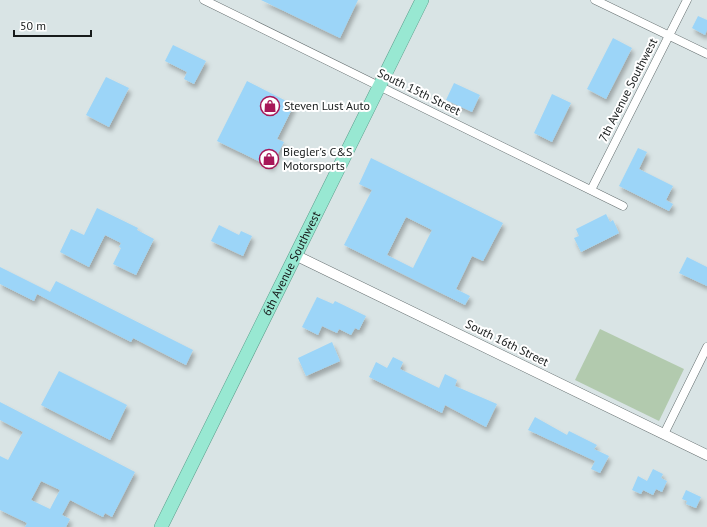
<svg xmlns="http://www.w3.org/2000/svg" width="707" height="527" font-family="'PT Sans',sans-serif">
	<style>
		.green { fill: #b2caae }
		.building { fill: #9cd5f8; fill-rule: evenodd; filter: url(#shadow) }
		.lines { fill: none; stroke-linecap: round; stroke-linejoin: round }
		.minor-casing { stroke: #656f70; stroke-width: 9 }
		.tertiary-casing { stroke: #656f70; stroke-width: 11 }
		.trunk-casing { stroke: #5a9d8a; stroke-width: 14 }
		.minor { stroke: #fff; stroke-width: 8 }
		.tertiary { stroke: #fff; stroke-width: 10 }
		.trunk { stroke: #98e8d2; stroke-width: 13 }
		.labels { text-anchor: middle; stroke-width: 4; stroke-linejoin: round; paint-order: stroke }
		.street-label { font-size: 12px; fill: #171b1b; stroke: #fff }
		.poi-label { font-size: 12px; fill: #171b1b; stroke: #fff; text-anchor: start }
	</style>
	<defs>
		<filter id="shadow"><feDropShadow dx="2.5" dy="4.5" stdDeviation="2" flood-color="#0004"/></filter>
	</defs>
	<rect width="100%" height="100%" fill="#d9e4e5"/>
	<path class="green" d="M600,329L684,369L659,421L575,380Z"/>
	<path class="building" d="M261,0H358L340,38Z
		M698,16L707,20V30L705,35L692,28Z
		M613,38L632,48L606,99L587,89Z
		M173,45L206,61L194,84L184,79L187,72L165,61Z
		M106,77L129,88L109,127L86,115Z
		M247,81L294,105L277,139L284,142L271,167L217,141Z
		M454,83L480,95L472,112L446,100Z
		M552,94L571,103L552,142L534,133Z
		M638,148L647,152L639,169L673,186L666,200L673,204L669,211L619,186Z
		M371,158L503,223L483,261L472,256L456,289L470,296L465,305L344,245L372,190L359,184ZM406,217L432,230L413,268L387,255Z
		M97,208L138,228L137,230L154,239L136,275L113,264L121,248L119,247L121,243L105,235L89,267L60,252L71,229L84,235Z
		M606,214L610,222L613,220L619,233L581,252L574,238L579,236L576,229Z
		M219,225L239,235L241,231L252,236L243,256L211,241Z
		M687,257L707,267V286L679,273Z
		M0,267L50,292L56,281L193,350L186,365L133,338L131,342L37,294L34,301L0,284Z
		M317,297L333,304L335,301L366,316L359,330L355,328L351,335L339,329L337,333L322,326L318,335L302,327Z
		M332,342L340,361L306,376L298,358Z
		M393,357L403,362L400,369L439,388L445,374L457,380L455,386L497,404L486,427L445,405L442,413L369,377L376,362L387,368Z
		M59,371L127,405L110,440L41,405Z
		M0,402L135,472L112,517L105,513L103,517L70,500L62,515L70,519L66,527H25L27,523L0,510V456L8,460L23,432L0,420ZM41,481L60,490L50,509L31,500Z
		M535,417L567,435L569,431L597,445L594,449L609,456L600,473L591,469L595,461L528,430Z
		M653,469L663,474L661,478L667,481L662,492L656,489L653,495L643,490L641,494L632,490L638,476L647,481Z
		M686,490L701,497L696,508L686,504L687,501L682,499Z"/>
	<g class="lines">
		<g class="minor-casing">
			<path id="minor" d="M204,0L623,206
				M595,0L707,54
				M591,190L687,0
				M664,434L707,347"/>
		</g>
		<g class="tertiary-casing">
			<path id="tertiary" d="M295,255L707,455"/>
		</g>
		<g class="trunk-casing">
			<g id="trunk">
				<path id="s1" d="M161,527L422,0"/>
			</g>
		</g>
		<use href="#minor" class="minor"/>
		<use href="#tertiary" class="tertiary"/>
		<use href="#trunk" class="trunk"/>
	</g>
	<defs>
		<g id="shop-ring" transform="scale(1)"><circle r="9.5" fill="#fff" stroke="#a71859" stroke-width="1.5"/><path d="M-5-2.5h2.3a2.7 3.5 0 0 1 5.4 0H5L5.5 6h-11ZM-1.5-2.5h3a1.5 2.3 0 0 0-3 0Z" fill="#a71859"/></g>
	</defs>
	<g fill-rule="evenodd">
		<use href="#shop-ring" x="270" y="106"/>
		<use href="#shop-ring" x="269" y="159"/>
	</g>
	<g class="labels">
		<g class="street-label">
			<text transform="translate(628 90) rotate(-63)" y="4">7th Avenue Southwest</text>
			<text transform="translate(419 92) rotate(26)" y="4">South 15th Street</text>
			<text dy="4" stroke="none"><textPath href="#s1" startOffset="294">6th Avenue Southwest</textPath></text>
			<text transform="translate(507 343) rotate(26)" y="4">South 16th Street</text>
		</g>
		<g class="poi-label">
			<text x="284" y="110">Steven Lust Auto</text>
			<text x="283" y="156">Biegler's C&amp;S<tspan x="283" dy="14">Motorsports</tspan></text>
		</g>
	</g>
	<path d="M14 30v6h77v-6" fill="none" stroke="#171b1b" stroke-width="2"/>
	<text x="20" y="30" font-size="12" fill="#171b1b" stroke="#ffffff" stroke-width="3" paint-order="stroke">50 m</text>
</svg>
